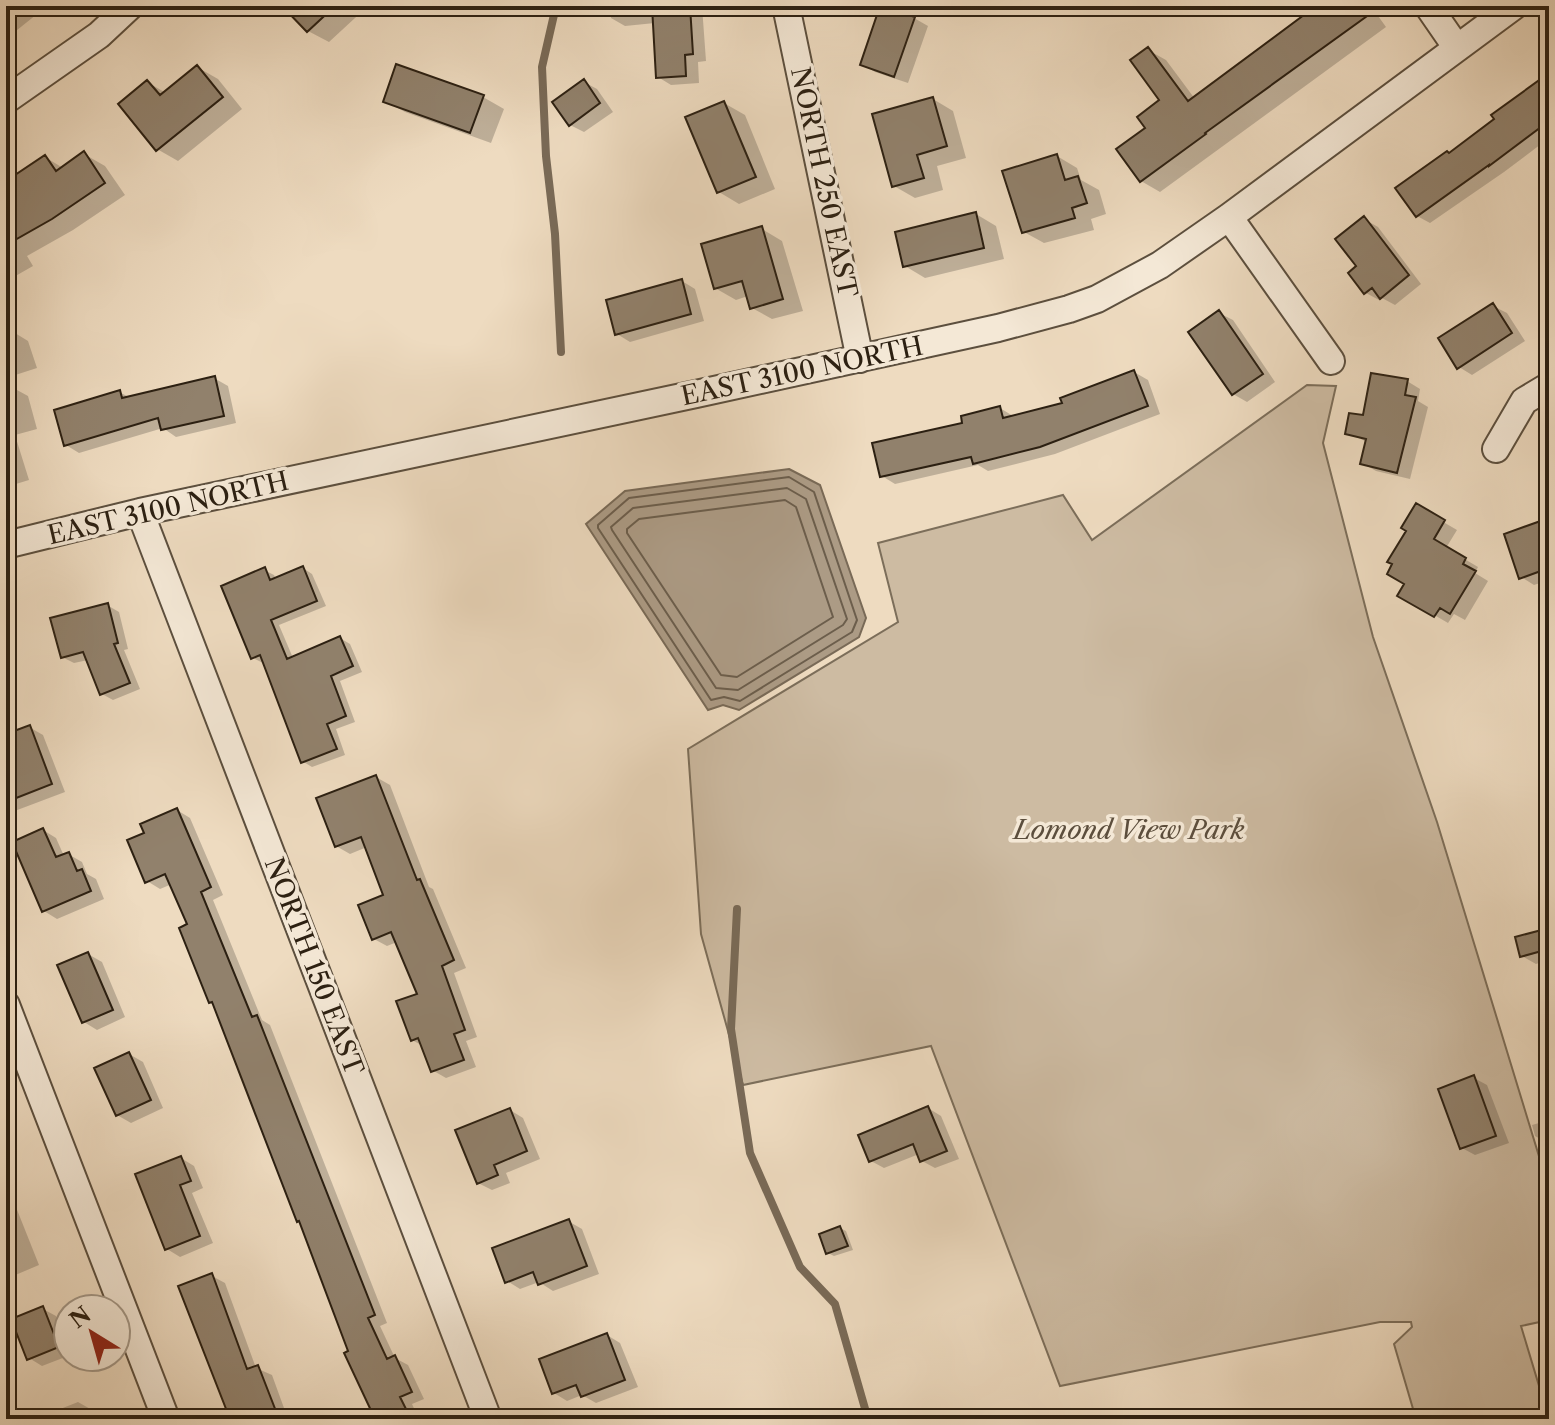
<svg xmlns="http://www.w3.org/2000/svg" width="1555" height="1425" font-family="'Libre Caslon Text',serif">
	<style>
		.green { fill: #cdbba2; stroke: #7c6e5a; stroke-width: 2 }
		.water { fill: #ac9b85; stroke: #796a57; stroke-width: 2 }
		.shadow { fill: #0003 }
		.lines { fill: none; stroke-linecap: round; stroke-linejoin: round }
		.shore { stroke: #6c5e4c; stroke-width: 2 }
		.stream { stroke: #796a57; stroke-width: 8 }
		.building { fill: #91816c; stroke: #2c2012; stroke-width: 2 }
		.minor-casing { stroke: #5c4f3e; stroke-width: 30 }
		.minor { stroke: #f4e8d6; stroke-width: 26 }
		.labels { text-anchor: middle; stroke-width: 7; stroke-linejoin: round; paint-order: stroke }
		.street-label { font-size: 26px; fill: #2c2012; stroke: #f4e8d6 }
		.park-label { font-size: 26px; font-style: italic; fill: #5c4e3d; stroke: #f4e8d6 }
	</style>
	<rect width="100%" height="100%" fill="#eedbc0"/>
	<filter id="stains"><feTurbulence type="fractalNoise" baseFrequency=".0025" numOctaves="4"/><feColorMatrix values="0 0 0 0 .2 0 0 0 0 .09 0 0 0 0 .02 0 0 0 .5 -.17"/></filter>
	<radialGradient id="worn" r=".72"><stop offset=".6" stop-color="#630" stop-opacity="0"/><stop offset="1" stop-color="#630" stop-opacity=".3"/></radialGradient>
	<path class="green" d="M1307,385L1336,386L1323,443L1373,637L1437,822L1549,1189V1320L1521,1326L1549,1419H1416L1394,1344L1412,1327L1411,1322H1380L1060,1386L931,1046L743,1085L701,934L688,749L898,622L878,543L1063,495L1092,540Z"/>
	<path class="water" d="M789,469L820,485L866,618L859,637L739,710L723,705L708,710L586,524L625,491Z"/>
	<path class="shadow" d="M6,6H47L6,39Z
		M285,6H368L329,42L308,31Z
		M610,6H702L706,61L698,62L699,83L671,85L658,77L655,23L625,26L611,18Z
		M980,6H995L988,11Z
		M1304,6H1371L1386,27L1160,192L1141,181L1147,128L1162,101L1148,50L1166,60L1195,99L1309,13Z
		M914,18L928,26L908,83L875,72L862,64Z
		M398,66L483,97L504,109L491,143L405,112L385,101Z
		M197,67L218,79L242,109L178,161L157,149L147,82L166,93Z
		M1549,75V138L1504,172L1430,223L1417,216L1450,154Z
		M584,82L597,89L613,112L584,132L570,125Z
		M933,99L953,111L966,158L937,166L943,190L915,198L894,186Z
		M724,103L745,115L775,189L739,204L719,192Z
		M84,154L105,166L125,195L73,230L27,256L33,266L12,278L6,275V183L45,157L63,168Z
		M1057,156L1077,168L1081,180L1099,190L1106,214L1091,219L1094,230L1044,243L1024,232Z
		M976,214L996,226L1004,259L925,278L905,266Z
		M1364,219L1378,227L1421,284L1395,305L1382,298L1379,300L1366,293L1358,267Z
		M762,229L782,241L803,311L772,319L752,308L748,296L736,300L715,288Z
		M682,281L695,289L704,321L630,342L617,334Z
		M1493,306L1507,313L1525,341L1472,375L1459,367Z
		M1219,313L1233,320L1275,382L1247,402L1233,394Z
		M15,333L28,341L37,368L6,378V336Z
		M1134,372L1148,380L1160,414L1055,454L988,471L978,465L895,484L882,476L965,425L1000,408L1013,416L1065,405Z
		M214,378L228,386L236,423L176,437L163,428L79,453L66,445L119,392L131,398Z
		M1407,381L1420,389L1418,401L1428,407L1410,479L1376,471L1362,463L1367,442L1348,433Z
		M6,384L28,396L37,429L15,435L29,480L6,487Z
		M1416,506L1457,530L1446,548L1478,567L1475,573L1488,581L1465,620L1454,614L1448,623L1400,595L1407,583L1408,530Z
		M1549,520V580L1534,585L1521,577Z
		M303,568L312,574L326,606L279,625L293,658L340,638L350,644L362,672L340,681L355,722L336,729L345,755L312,767L302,761L265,662L263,663L253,658L264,570L274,575L276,579Z
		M107,605L119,612L128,649L124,650L140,689L113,700L102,694L88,660L74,663L62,657Z
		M6,709L15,733L29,727L43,735L65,792L12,812L6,809Z
		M376,777L390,785L429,887L433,889L466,968L454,973L477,1037L466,1041L476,1067L446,1078L432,1070L423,1046L412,1040L419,995L397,942L387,946L374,939L385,896L367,847L350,854L336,846Z
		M177,810L190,818L223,895L213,900L262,1020L270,1025L387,1323L380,1326L395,1358L408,1365L424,1399L412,1404L418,1417L413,1419H377L214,1004L210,1001L190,925L172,884L160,889L147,881V834Z
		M43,830L56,838L64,856L68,854L82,862L87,874L96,879L104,899L57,919L44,911Z
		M1549,916V986L1545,984L1539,963L1536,964L1522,956L1542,932L1538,919Z
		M88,954L102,962L125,1017L97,1030L84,1022Z
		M129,1054L143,1062L163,1108L131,1123L117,1115Z
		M1474,1078L1487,1085L1509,1143L1475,1155L1462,1148Z
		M928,1108L941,1116L959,1159L935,1168L922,1161L919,1154L884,1168L871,1161Z
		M510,1110L523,1118L540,1159L506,1173L510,1183L492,1190L478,1183Z
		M1549,1120V1144L1535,1136L1532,1125Z
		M181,1158L194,1166L203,1188L192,1193L213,1243L180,1257L167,1249Z
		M6,1182L39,1265L6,1279Z
		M568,1221L582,1229L599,1274L553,1291L539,1282L520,1289L507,1281Z
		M840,1228L846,1231L853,1250L834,1256L828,1253Z
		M212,1276L225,1283L256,1368L272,1375L288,1419H232Z
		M43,1309L56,1316L68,1346V1356L42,1366L29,1358Z
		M607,1335L620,1343L638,1387L596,1403L582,1395L567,1401L554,1393Z
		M78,1402L92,1410L95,1419H47L45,1415Z"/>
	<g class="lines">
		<path class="shore" d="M789,477L814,492L857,620L852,632L740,701L724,697L711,700L598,528V525L629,498Z
			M787,488L806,499L847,619L843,625L738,690L716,688L612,530L611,527L633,508Z
			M785,500L796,507L833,617L737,677L721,675L627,533V529L639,519Z"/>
		<path class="stream" d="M556,6L542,67L546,156L555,234L561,352
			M737,909L731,1029L750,1153L800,1267L835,1304L868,1419"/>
	</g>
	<path class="building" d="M282,6H335L307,32Z
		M652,6H690L693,54L685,55L686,76L656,78Z
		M880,6L915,17L894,77L860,65Z
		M1316,6H1381L1205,133L1206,134L1140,182L1116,149L1145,128L1137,117L1159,100L1130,60L1148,47L1188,101Z
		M396,64L484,95L470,133L383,102Z
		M197,65L223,97L156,151L118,104L147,80L160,95Z
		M1549,73V121L1489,166V165L1416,217L1395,188L1447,151L1449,153L1494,119L1491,115Z
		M584,79L600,103L569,126L552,102Z
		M933,97L947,146L917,155L924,178L892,187L872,114Z
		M724,101L756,177L717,193L685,117Z
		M84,151L105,183L52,219L6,245V181L45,155L56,171Z
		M1057,154L1065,180L1078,176L1087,203L1072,208L1075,218L1022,233L1002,171Z
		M976,212L984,248L903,267L895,232Z
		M1364,216L1409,275L1380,299L1372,288L1364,294L1348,273L1356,266L1335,239Z
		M762,226L783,299L750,309L742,281L714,289L701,244Z
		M682,279L691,314L615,335L606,300Z
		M1493,303L1512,333L1457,369L1438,338Z
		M1219,310L1263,374L1232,395L1188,332Z
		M1134,370L1148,406L1040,447L973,464L971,457L880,477L872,443L962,423L961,416L1000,406L1003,418L1062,403L1060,398Z
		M1371,373L1408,379L1405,395L1416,397L1397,473L1360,464L1366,439L1345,434L1349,413L1363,415Z
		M215,376L224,416L161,430L158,418L64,446L54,410L120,390L122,398Z
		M1416,503L1445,520L1434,539L1466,558L1463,564L1476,571L1450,614L1440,608L1434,617L1397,596L1404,584L1387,574L1392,564L1387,562L1406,531L1401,528Z
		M1549,518V568L1519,579L1504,534Z
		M303,566L317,601L271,620L287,659L340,636L353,666L331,676L346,716L327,724L337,749L301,763L260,655L251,659L221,586L265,567L270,580Z
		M108,603L118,643L114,644L130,683L100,695L83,652L61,658L50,618Z
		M30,725L52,784L6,802V734Z
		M376,775L417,880L420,879L454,960L442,966L465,1030L454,1034L464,1060L431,1072L418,1038L411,1041L396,1001L417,994L391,932L372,940L358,905L383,895L361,837L335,847L316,798Z
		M177,808L211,887L201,892L252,1017L257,1015L375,1315L368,1318L387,1359L395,1355L412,1392L400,1397L406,1409L385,1419H375L344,1353L348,1351L299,1221L297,1222L212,1002L209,1003L179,928L187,924L165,874L145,883L127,840L144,833L140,824Z
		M43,828L56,857L69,852L77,871L82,869L91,891L42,912L12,842Z
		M1549,928V949L1520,957L1515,937Z
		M88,952L113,1010L82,1023L57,965Z
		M129,1052L151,1100L116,1116L94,1068Z
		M1474,1075L1496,1136L1460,1149L1438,1089Z
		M928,1106L947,1151L920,1162L913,1144L869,1162L858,1135Z
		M510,1108L527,1151L494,1165L498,1175L477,1184L455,1130Z
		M181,1156L191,1181L180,1185L200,1236L165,1250L135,1174Z
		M569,1219L587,1266L538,1285L533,1272L505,1283L492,1248Z
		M840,1226L848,1246L826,1254L819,1234Z
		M212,1273L247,1369L258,1365L279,1419H230L178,1286Z
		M43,1306L59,1347L27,1360L11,1319Z
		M607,1333L625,1380L581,1397L576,1385L552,1394L539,1359Z"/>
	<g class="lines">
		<g class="minor-casing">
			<path id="minor" d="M786,6L860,359
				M1428,6L1457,48
				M6,100L99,35L130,6
				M1229,217L1331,361
				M1496,449L1524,401L1549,386
				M140,512L488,1419
				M6,545L140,512L696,394L998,328L1069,309L1097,299L1160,265L1229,217L1514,6
				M6,1005L166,1419"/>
		</g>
		<use href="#minor" class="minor"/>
	</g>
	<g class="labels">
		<g class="street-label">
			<text transform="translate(824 182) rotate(78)" y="9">NORTH 250 EAST</text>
			<text transform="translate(802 371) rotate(-12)" y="9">EAST 3100 NORTH</text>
			<text transform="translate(168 508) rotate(-13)" y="9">EAST 3100 NORTH</text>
			<text transform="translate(314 966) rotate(69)" y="9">NORTH 150 EAST</text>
		</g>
		<g class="park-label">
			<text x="1129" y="839">Lomond View Park</text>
		</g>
	</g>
	<rect width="1555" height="1425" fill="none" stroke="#eedbc0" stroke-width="32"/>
	<rect x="8" y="8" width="1539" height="1409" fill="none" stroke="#2c2012" stroke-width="4"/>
	<rect x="16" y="16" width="1523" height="1393" fill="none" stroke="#2c2012" stroke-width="2"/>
	<g transform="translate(92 1333) rotate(323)"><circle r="38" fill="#f4e8d6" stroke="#a49888" stroke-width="2"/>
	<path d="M0-6L14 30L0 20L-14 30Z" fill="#8f2418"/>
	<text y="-12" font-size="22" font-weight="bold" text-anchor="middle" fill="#2c2012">N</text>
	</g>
	<rect width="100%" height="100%" filter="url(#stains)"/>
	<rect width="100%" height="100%" fill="url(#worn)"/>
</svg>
